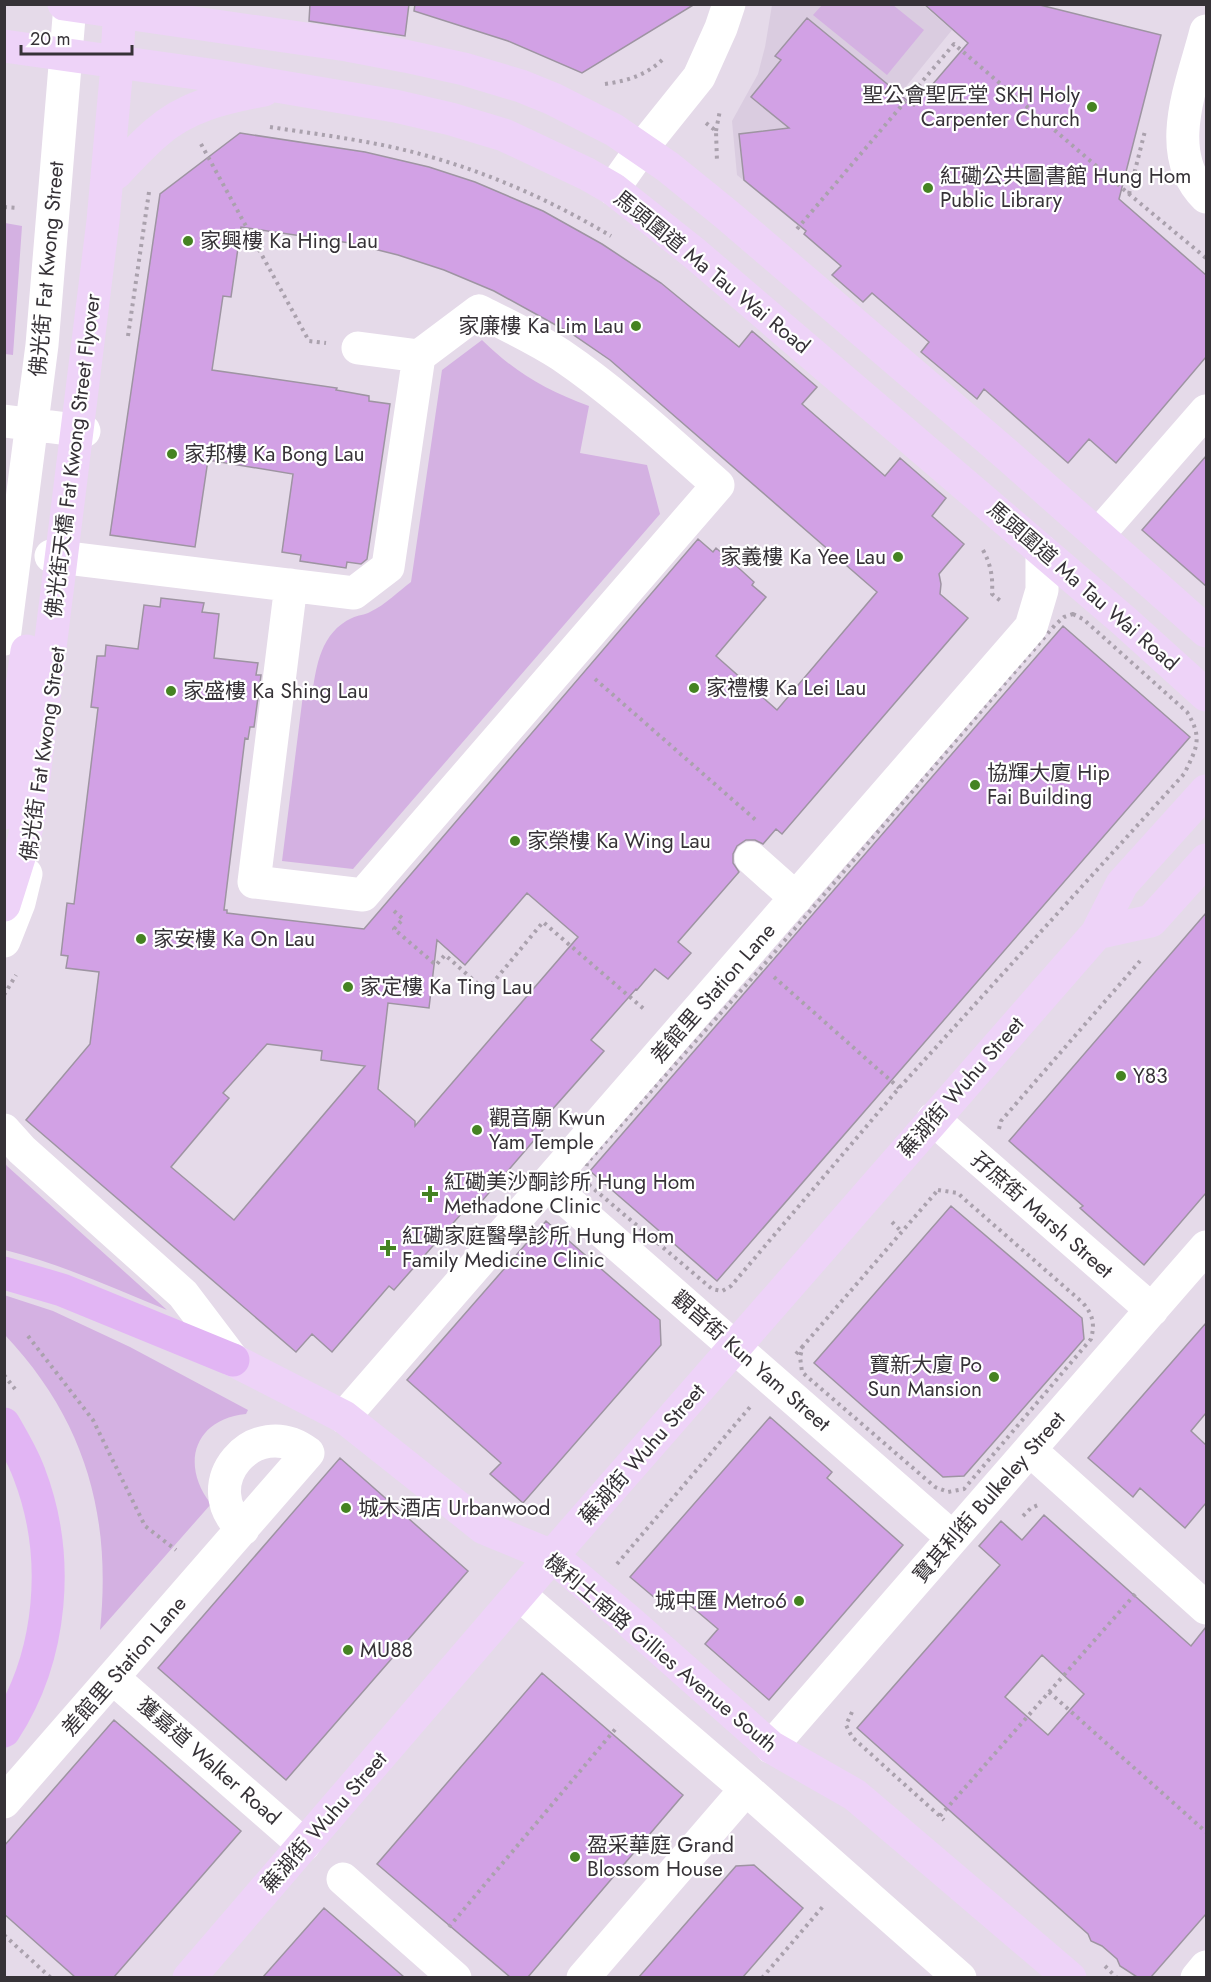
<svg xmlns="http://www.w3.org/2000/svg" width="1211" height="1982" font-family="Jost,'Noto Sans TC',sans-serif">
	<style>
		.built { fill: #dacce0 }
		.green { fill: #d4b1e2 }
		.building { fill: #d2a1e5; stroke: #9e94a2; stroke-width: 1.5; fill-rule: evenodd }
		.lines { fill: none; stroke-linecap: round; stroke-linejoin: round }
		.path { stroke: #aaa1ad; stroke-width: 4; stroke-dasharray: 3 4.5; stroke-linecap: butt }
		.minor { stroke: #fff; stroke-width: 33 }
		.major { stroke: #eed3f8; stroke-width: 33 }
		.highway { stroke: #e2b5f4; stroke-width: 33 }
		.poi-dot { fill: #458322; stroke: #fff; stroke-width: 2 }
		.labels { text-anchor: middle; stroke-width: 4.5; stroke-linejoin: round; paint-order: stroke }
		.poi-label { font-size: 21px; fill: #363237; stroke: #fff; text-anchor: start }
		.street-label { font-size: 21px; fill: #363237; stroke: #fff }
	</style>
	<rect width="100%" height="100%" fill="#e5dae9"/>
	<path class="built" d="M772,5H923L952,30L795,223L737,175L732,121L758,74L765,47Z"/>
	<path class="green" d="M822,5H893L924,30L887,75L813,15Z
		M5,223L22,226L13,355L5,354Z
		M482,340C516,373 545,390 589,406L580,453L647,465L660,514L353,869L282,861L303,695L312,696C316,666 321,632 352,618C358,615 365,615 370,612C385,605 399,591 411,582L442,370Z
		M5,1163L7,1166L167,1310C113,1288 61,1264 5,1250Z
		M4,1295L53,1311L130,1347L248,1410L246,1414C194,1419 180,1465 211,1504L100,1630C112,1515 85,1420 5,1335Z"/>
	<path class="building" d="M310,4H409L405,36L309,21Z
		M415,4H695L582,73L508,41L414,11Z
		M924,4H1036L1161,35L1119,199L1206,275V357L1116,463L1089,439L1068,463L984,389L977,399L921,352L929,342L872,293L863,302L832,275L841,266L804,234L806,231L744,180L739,134L789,128L751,97L781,60L775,56L807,18L914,106L968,43Z
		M240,133L365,152L429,167L475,182L543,211L602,244L661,283L739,347L752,331L817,387L802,404L885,476L900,458L946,498L932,516L964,544L939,574L941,584L940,594L968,618L782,834L776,829L763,844L755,840H746L737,846L733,854V863L739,872L678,942L691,953L668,979L655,969L637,990L636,989L591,1040L604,1051L543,1120L548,1124L482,1201L477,1196L394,1290L389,1286L332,1352L312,1334L296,1352L26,1120L90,1044L99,972L66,968L68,956L61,955L67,903L74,904L98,708L91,707L97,656H105L106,645L138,649L144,605L160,607L161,598L204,603L202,612L219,614L214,658L258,663L256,675H261L254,727H250L248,739L245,738L224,910H227V913L364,929L698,539L713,552L716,548L730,560L754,582L752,585L766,597L716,656L777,710L877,592L610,360L572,334L494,291L444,270L398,255L350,243L241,227L231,297L223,296L212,370L337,388L336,390L369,396V401L390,404L367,559L361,564L347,562L346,568L300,561L301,555L282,552L293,474L208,460L195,547L110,535L160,194ZM527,893L578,937L415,1126V1121L378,1089L388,1003L429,1008L437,940L465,965ZM267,1044L322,1051L321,1060L365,1066L234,1220L171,1167L229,1098L223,1093Z
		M1206,456V586L1142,530Z
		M1063,626L1190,737L717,1281L590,1171Z
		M1206,913V1193L1144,1265L1080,1208L1083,1206L1009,1141Z
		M951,1206L1082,1318L1084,1339L964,1476L943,1477L814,1363Z
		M546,1221L660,1320L661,1345L523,1503L490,1474L501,1463L407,1380Z
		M1206,1323V1413L1191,1431L1206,1445V1503L1185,1528L1140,1488L1133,1497L1088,1458Z
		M770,1417L832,1472L827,1478L903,1545L769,1700L705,1644L718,1629L673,1591L662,1604L630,1577Z
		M340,1458L468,1571L286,1780L158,1668Z
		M1044,1515L1191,1646L1206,1627V1914L1151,1977H1137L1120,1966L1117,1959L1102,1946L1091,1941L1088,1934L857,1728L1000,1565L979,1546L1001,1521L1022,1540ZM1042,1655L1084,1694L1048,1735L1005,1697Z
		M542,1673L683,1795L528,1977H510L377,1864Z
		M114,1720L241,1831L114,1977H75L4,1914V1846Z
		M754,1865L803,1908L743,1977H639L736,1866Z
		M324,1908L404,1977H263Z"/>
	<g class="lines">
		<path class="path" d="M605,84C628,81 649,74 665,57
			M706,123L716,131L717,162
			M270,127C309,133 349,138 387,146C467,163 542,195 611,236
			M716,131L720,110
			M201,144L309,341L326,343
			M1129,194L1145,131
			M4,207L19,208
			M797,229L954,44L1129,194L1206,258
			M128,336L149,192
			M983,550C991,565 993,577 992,594L1002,602
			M1073,614L1083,619L1187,712C1203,738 1197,748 1184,774L899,1088L731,1286L722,1291L712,1289L588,1184L585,1176L587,1163L762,967L1055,625L1064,617Z
			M595,679L758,822
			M394,911L403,919L394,929L436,965L445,955L486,991L543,922L645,1010
			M774,977L899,1088
			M4,995L16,975
			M999,1129L1001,1121L1140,961
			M938,1190L958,1193L962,1197L1083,1303C1093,1315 1095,1324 1091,1339L964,1489L948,1492L935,1487L811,1380L802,1372L800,1357L803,1346Z
			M892,1222L902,1232
			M28,1336L93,1420L145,1526L176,1550
			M796,1354L803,1346
			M4,1375L15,1389
			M1023,1516L1031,1508L1038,1505
			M617,1564L750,1407
			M1049,1692L1206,1832
			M852,1712L846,1725L852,1737L944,1820
			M940,1816L1137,1592
			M449,1927L618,1726
			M4,1935L51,1978
			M1105,1966L1117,1978
			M762,1978L825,1904"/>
		<path class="minor" d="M1206,31C1193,83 1161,153 1206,197
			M613,189L642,148L699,77L721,28L729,4
			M358,348L419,356
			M4,421L84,431
			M1098,535L1206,411
			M51,556L354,593L388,567L419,356L479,311C507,325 535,338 561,355C617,393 667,440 718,485L363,895L254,882L291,585
			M4,639L42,345L70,5
			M751,858L796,898
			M4,941L19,903L26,874
			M933,1119L1152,1310
			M4,1130L22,1150L183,1294L233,1360
			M548,1184L953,1538
			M344,1417L1031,627L1042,590V551
			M1030,1450L1206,1608
			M520,1595L746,1789L960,1978
			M113,1678L304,1845
			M771,1747L1206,1247
			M4,1802L308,1453C254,1412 193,1486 243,1529
			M343,1879L455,1978
			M583,1978L746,1789
			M1197,1978L1206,1967"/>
		<path class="major" d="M64,4L347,45L405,56L464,69L521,86L553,99L614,130L668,167L726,214L1005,453L1206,631
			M4,46L217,76L395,106L451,119L504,135L587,174L613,189L694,253L1123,620L1206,695
			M116,173C129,159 142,145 156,133C186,106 226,97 264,90
			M4,813L27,651
			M4,905L22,848L29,817L103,221L116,77L120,4
			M1097,933L1151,921L1206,860
			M233,1360L344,1417L484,1528L552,1556L631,1623L771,1747L855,1795L1070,1978
			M189,1978L552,1556L1097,933L1122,884L1206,791"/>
		<path class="highway" d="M4,1273L62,1290L233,1360
			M4,1424C13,1440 23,1456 29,1473C61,1556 53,1656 4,1731"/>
	</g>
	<g class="poi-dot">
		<circle cx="1092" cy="107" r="6"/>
		<circle cx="928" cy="188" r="6"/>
		<circle cx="188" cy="241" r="6"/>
		<circle cx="636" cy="326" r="6"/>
		<circle cx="172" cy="454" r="6"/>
		<circle cx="898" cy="557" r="6"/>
		<circle cx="694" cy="688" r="6"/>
		<circle cx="171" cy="691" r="6"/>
		<circle cx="975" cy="785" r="6"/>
		<circle cx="515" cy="841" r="6"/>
		<circle cx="141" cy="939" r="6"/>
		<circle cx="348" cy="987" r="6"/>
		<circle cx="1121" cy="1076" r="6"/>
		<circle cx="477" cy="1130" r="6"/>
		<path d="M427 1185h6v6h6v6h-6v6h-6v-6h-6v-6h6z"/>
		<path d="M385 1239h6v6h6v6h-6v6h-6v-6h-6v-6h6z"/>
		<circle cx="994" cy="1377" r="6"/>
		<circle cx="346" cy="1508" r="6"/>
		<circle cx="799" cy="1601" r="6"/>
		<circle cx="348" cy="1650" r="6"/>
		<circle cx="575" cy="1857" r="6"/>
	</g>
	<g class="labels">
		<g class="poi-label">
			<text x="1080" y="102" text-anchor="end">聖公會聖匠堂 SKH Holy<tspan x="1080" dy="24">Carpenter Church</tspan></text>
			<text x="940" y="183">紅磡公共圖書館 Hung Hom<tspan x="940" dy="24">Public Library</tspan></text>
			<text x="200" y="248">家興樓 Ka Hing Lau</text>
			<text x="624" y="333" text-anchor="end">家廉樓 Ka Lim Lau</text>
			<text x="184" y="461">家邦樓 Ka Bong Lau</text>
			<text x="886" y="564" text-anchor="end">家義樓 Ka Yee Lau</text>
			<text x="706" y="695">家禮樓 Ka Lei Lau</text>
			<text x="183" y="698">家盛樓 Ka Shing Lau</text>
			<text x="987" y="780">協輝大廈 Hip<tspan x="987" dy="24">Fai Building</tspan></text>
			<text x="527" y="848">家榮樓 Ka Wing Lau</text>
			<text x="153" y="946">家安樓 Ka On Lau</text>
			<text x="360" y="994">家定樓 Ka Ting Lau</text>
			<text x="1133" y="1083">Y83</text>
			<text x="489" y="1125">觀音廟 Kwun<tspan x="489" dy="24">Yam Temple</tspan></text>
			<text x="444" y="1189">紅磡美沙酮診所 Hung Hom<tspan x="444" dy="24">Methadone Clinic</tspan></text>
			<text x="402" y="1243">紅磡家庭醫學診所 Hung Hom<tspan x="402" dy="24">Family Medicine Clinic</tspan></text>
			<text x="982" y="1372" text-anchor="end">寶新大廈 Po<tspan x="982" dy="24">Sun Mansion</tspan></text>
			<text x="358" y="1515">城木酒店 Urbanwood</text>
			<text x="787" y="1608" text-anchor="end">城中匯 Metro6</text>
			<text x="360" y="1657">MU88</text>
			<text x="587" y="1852">盈采華庭 Grand<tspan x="587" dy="24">Blossom House</tspan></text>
		</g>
		<g class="street-label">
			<text transform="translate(47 269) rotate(-85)" y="7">佛光街 Fat Kwong Street</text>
			<text transform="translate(712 272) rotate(39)" y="7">馬頭圍道 Ma Tau Wai Road</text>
			<text transform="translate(73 456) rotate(-83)" y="7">佛光街天橋 Fat Kwong Street Flyover</text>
			<text transform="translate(1083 586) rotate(41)" y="7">馬頭圍道 Ma Tau Wai Road</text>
			<text transform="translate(43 754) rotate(-82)" y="7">佛光街 Fat Kwong Street</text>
			<text transform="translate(713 993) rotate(-49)" y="7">差館里 Station Lane</text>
			<text transform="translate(961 1087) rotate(-49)" y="7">蕪湖街 Wuhu Street</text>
			<text transform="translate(1042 1215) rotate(41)" y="7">孖庶街 Marsh Street</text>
			<text transform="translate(751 1361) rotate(41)" y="7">觀音街 Kun Yam Street</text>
			<text transform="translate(642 1454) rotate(-49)" y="7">蕪湖街 Wuhu Street</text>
			<text transform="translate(989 1497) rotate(-49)" y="7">寶其利街 Bulkeley Street</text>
			<text transform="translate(661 1653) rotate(40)" y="7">機利士南路 Gillies Avenue South</text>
			<text transform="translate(124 1666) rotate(-49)" y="7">差館里 Station Lane</text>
			<text transform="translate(209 1761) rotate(41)" y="7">獲嘉道 Walker Road</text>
			<text transform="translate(324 1822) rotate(-49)" y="7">蕪湖街 Wuhu Street</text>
		</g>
	</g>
	<rect width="1211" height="1982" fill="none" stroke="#363237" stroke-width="12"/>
	<path d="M21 45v9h111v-9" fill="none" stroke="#363237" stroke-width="3"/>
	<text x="30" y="45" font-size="18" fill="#363237" stroke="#ffffff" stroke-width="4.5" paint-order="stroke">20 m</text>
</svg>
